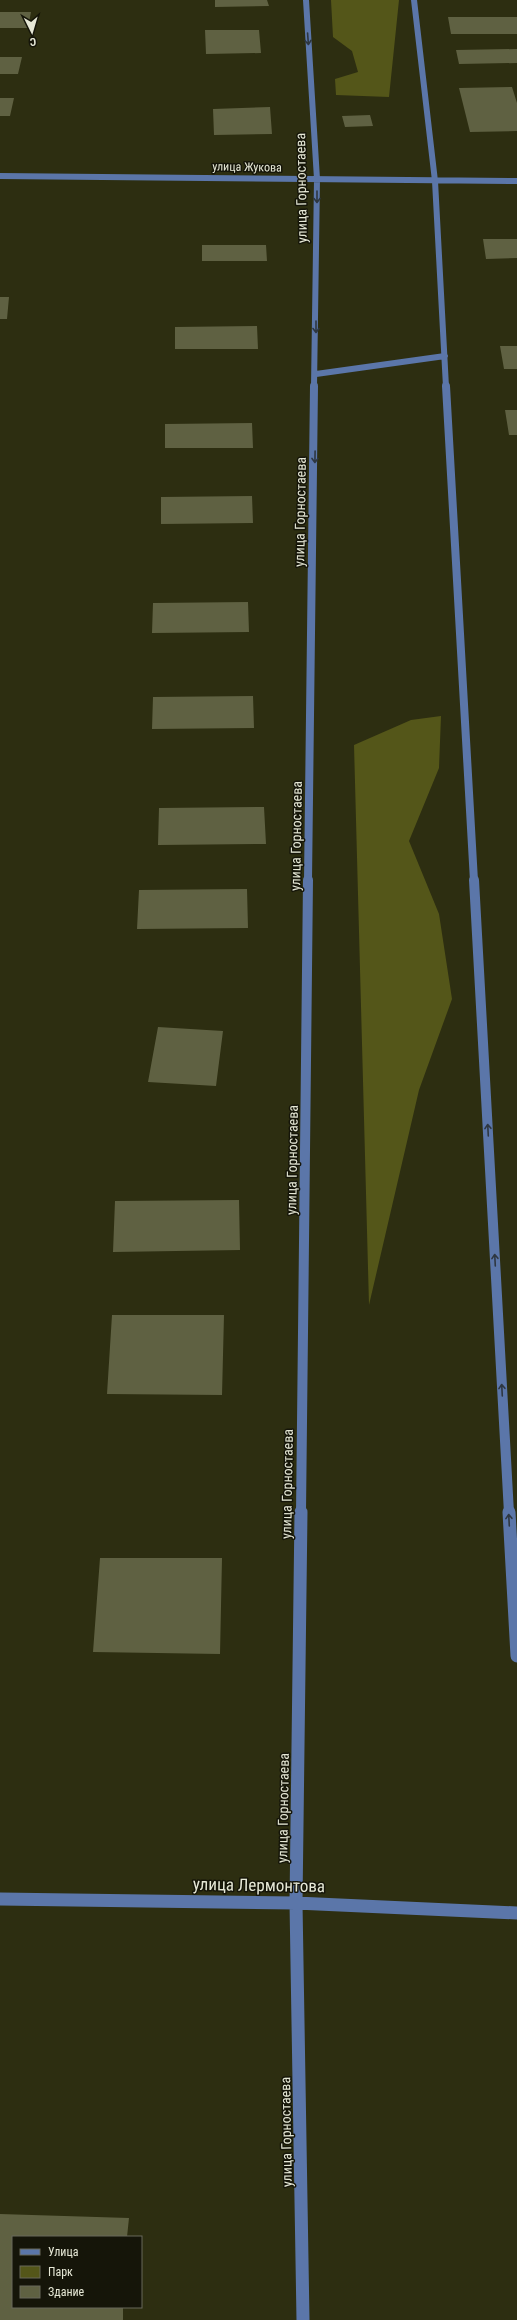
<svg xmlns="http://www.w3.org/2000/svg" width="517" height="2320" font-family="'Roboto Condensed',sans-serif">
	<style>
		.green { fill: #545619 }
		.building { fill: #5f6142 }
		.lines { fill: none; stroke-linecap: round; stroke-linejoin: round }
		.minor-far3 { stroke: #5b76a9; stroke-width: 6 }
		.minor-far2 { stroke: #5b76a9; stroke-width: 8 }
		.minor-far1 { stroke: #5b76a9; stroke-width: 10 }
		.minor { stroke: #5b76a9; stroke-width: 13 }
		.oneway { stroke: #2e3741 }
		.labels { text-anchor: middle; stroke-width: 3; stroke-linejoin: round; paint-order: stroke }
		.far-street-label { font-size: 12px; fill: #e6e8d6; stroke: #151509 }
		.street-label { font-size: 14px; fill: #e6e8d6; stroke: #151509 }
		.near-street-label { font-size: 17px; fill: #e6e8d6; stroke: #151509 }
	</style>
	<rect width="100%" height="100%" fill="#2d2e11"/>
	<path class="green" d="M331,0H399L389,97L336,95L335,79L358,72L352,51L333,37Z
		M441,716L439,768L409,841L439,914L452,999L419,1090L369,1305L354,745L411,720Z"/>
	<path class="building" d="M215,0H267L269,6L215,7Z
		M0,12H31L28,28H0Z
		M448,17H517V34H451Z
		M205,30H259L261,53L206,54Z
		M517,49V63L459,64L456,50Z
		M0,57H22L18,74H0Z
		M512,87L517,103V131L470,132L459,88Z
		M0,98H14L10,116H0Z
		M270,107L272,134L214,135L213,109Z
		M370,115L373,126L345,127L342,116Z
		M483,239H517V258L486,259Z
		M202,245H266L267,261H202Z
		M0,297H9L7,319H0Z
		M257,326L258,349H175V327Z
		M500,346H517V369H504Z
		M505,410H517V435H509Z
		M252,423L253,448H165V424Z
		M252,496L253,523L161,524V497Z
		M248,602L249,632L152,633L153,603Z
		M253,696L254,728L152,729L153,697Z
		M264,807L266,844L158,845L159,808Z
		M247,889L248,928L137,929L139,890Z
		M158,1027L223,1031L216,1086L148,1082Z
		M239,1200L240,1250L113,1252L115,1201Z
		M112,1315H224L222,1395L107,1394Z
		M100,1558H222L220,1654L93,1652Z
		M0,2214L129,2218L127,2237H13V2307H123V2320H0Z"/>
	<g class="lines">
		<path class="minor-far3" d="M306,0L317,179L314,387
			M414,0L435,181L446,387
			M0,176L517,181
			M316,374L445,356"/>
		<path class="minor-far2" d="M446,386L474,881
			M308,881L314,386"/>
		<path class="minor-far1" d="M474,880L509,1513
			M301,1513L308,880"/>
		<path class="minor" d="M301,1512L296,1903L303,2320
			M509,1512L517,1656
			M0,1899L296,1903L517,1913"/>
	</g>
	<defs><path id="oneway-shaft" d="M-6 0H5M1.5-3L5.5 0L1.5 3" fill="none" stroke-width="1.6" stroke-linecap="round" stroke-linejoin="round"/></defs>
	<g class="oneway">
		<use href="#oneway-shaft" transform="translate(308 39) rotate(86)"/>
		<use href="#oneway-shaft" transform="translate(317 197) rotate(90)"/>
		<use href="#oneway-shaft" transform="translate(316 327) rotate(90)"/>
		<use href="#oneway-shaft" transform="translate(315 457) rotate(91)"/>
		<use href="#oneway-shaft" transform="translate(488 1130) rotate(-93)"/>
		<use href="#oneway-shaft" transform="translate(495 1260) rotate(-93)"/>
		<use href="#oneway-shaft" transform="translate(502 1390) rotate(-93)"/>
		<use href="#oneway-shaft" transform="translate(509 1520) rotate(-93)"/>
	</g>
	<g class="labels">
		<g class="far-street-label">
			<text transform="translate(247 167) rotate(1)" y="4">улица Жукова</text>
		</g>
		<g class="street-label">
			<text transform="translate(301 188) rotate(-91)" y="5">улица Горностаева</text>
			<text transform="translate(300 512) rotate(-89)" y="5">улица Горностаева</text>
			<text transform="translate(296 836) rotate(-89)" y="5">улица Горностаева</text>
			<text transform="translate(292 1160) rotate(-89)" y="5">улица Горностаева</text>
			<text transform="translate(287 1484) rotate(-89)" y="5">улица Горностаева</text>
			<text transform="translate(283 1808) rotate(-89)" y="5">улица Горностаева</text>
			<text transform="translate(286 2132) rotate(-91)" y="5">улица Горностаева</text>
		</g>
		<g class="near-street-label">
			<text transform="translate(259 1885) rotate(1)" y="6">улица Лермонтова</text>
		</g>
	</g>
	<rect x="12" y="2236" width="130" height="72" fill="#151509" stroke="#69695b"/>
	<rect x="20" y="2249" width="20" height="6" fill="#5b76a9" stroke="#69695b"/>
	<text x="48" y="2256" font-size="12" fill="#e6e8d6">Улица</text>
	<rect x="20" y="2266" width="20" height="12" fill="#545619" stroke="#69695b"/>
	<text x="48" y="2276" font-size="12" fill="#e6e8d6">Парк</text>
	<rect x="20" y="2286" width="20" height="12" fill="#5f6142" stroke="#69695b"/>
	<text x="48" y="2296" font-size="12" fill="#e6e8d6">Здание</text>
	<g transform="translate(32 32) rotate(175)" stroke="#151509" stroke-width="3" paint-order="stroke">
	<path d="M0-3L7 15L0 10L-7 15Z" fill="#e6e8d6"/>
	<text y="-6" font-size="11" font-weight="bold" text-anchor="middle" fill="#e6e8d6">С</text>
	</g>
</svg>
